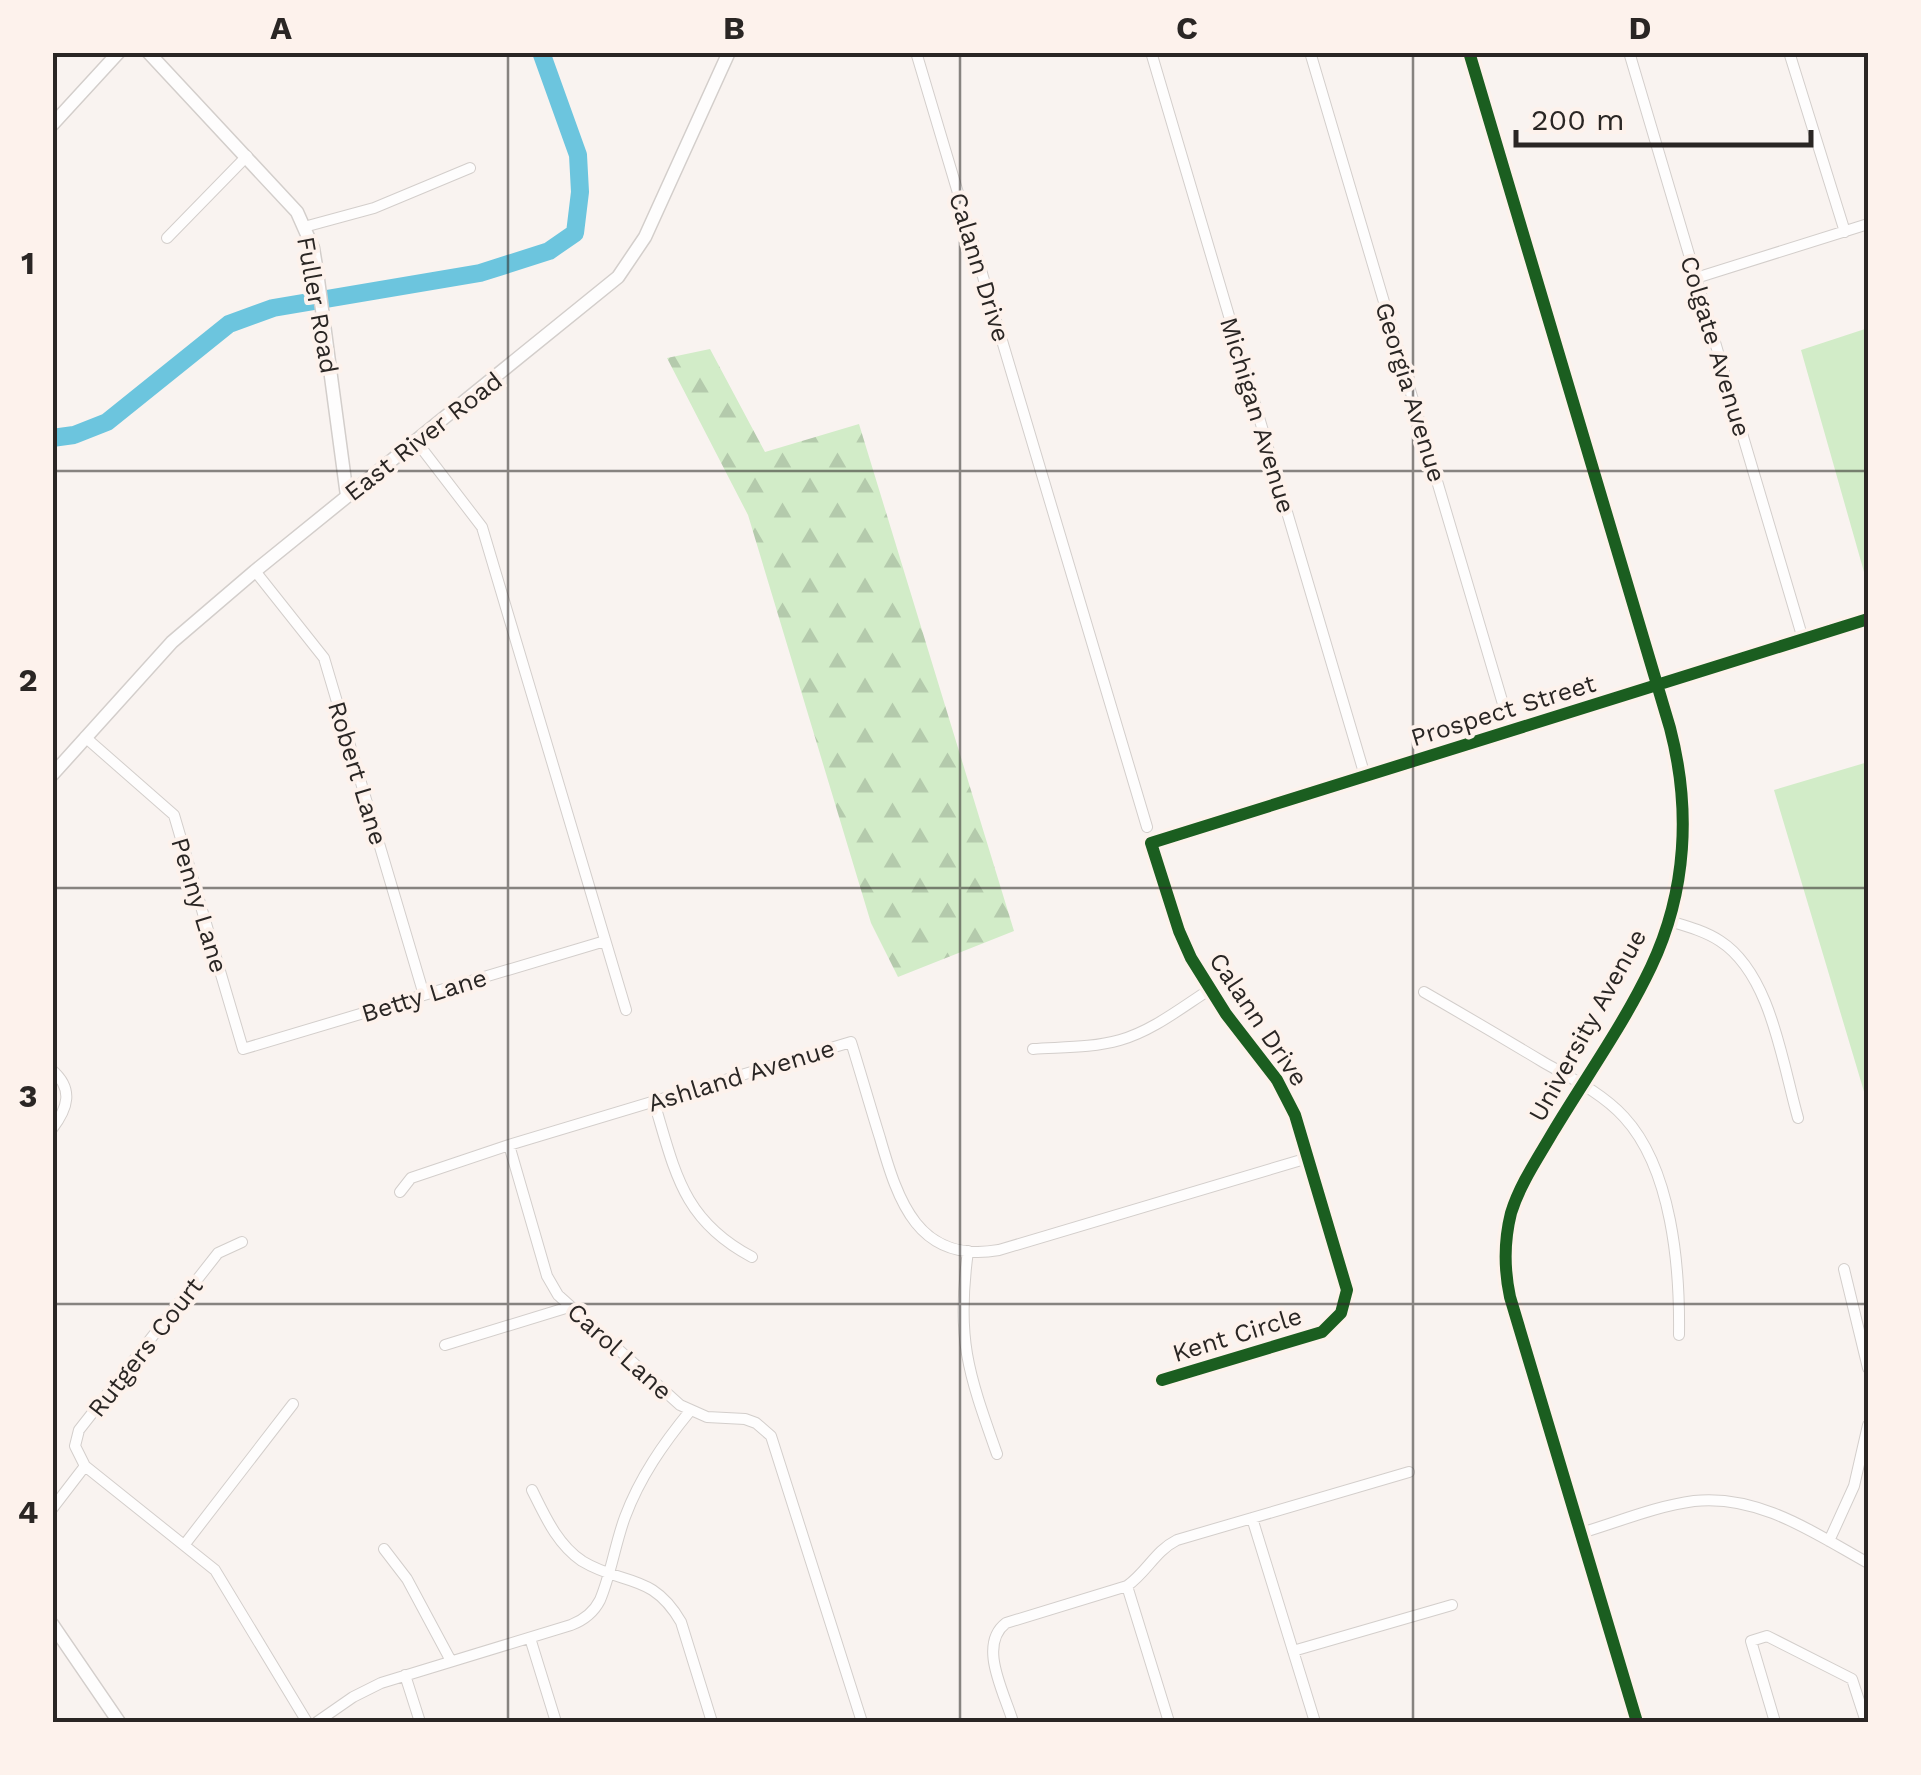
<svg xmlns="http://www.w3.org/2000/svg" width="1921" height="1775" font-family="'Work Sans',sans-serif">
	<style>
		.green { fill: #d2ecc8 }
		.forest { fill: url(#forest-firs) }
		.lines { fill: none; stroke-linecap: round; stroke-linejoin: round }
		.river { stroke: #6cc5de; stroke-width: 18 }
		.minor-casing { stroke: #d3cecb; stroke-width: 12 }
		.tertiary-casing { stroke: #d3cecb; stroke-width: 15 }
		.minor { stroke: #fefdfd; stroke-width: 10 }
		.tertiary { stroke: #fefdfd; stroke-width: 12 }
		.cycleway-casing { stroke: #fdf2ec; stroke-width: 19 }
		.cycleway { stroke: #1b5e20; stroke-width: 12 }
		.grid { fill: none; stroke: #2a2624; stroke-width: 2.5; stroke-opacity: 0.55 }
		.labels { text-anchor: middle; stroke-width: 8; stroke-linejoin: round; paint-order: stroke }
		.street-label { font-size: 25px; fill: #2a2624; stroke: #fdf2ec }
		.neatline { fill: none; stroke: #2a2624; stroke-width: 4 }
		.grid-label { font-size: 32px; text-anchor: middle; font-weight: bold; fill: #2a2624 }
	</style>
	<defs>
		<pattern id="forest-firs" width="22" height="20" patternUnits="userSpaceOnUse" patternTransform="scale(2.5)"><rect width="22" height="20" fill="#d2ecc8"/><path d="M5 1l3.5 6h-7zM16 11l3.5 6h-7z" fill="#b4caac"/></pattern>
	</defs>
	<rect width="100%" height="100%" fill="#f9f3f0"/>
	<path class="green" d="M1868,328V586L1801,350Z
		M1868,762V1105L1774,790Z"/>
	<path class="forest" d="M710,349L765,452L859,424L1014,931L898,977L871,923L748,515L667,358Z"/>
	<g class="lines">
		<path class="river" d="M52,438L74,435L107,422L229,324L273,308L480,273L549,251L575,233L580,192L578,155L541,52"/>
		<g class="minor-casing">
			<path id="minor" d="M916,52L1147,827
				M1151,52L1365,776
				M1310,52L1511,731
				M1469,52L1670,728C1691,808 1687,891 1651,967C1624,1024 1586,1077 1553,1132C1538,1158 1520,1184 1511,1213C1504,1241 1504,1269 1510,1297L1637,1722
				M1629,52L1803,639
				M1789,52L1845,232
				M304,227L374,208L470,168
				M167,238L247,156
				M1696,278L1868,224
				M416,441L482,527L626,1010
				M255,571L324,658L424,995
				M85,737L174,815L243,1049L605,941
				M1669,921C1686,926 1705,931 1720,941C1771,974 1782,1062 1798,1118
				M1424,992C1464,1015 1503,1038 1543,1062C1571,1078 1602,1093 1624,1117C1672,1169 1680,1267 1679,1335
				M1033,1049C1062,1047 1092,1048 1120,1040C1152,1031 1181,1008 1209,990
				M52,1070C74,1089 68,1108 52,1129
				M654,1102C675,1171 682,1220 752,1257
				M509,1145L547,1276L558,1295L680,1405L707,1417L745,1419L756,1423L771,1436L862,1722
				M400,1192L411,1178L509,1145L851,1042C861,1074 870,1106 880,1138C898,1201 918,1264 999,1250L1308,1158
				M242,1242L218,1253L79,1430L75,1446L85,1466L215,1570L307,1722
				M968,1251C956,1339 968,1372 997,1454
				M1844,1269L1868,1368
				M445,1345L569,1307
				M1162,1380L1322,1332L1341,1313L1347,1290L1295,1115L1277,1080L1226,1014L1191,958L1179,931L1151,843L1868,619
				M532,1490C545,1516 557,1544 582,1561C623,1586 652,1572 681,1622L712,1722
				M52,1509L85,1466
				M1252,1518L1315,1722
				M1581,1533C1618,1522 1656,1506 1694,1501C1759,1494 1814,1533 1868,1563
				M1829,1541L1854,1486L1868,1425
				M185,1544L293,1404
				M384,1549L407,1579L451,1661
				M1127,1586L1169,1722
				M530,1638L556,1722
				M1293,1651L1452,1605
				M405,1675L420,1722
				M317,1722L353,1697L381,1683L571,1625C584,1620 594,1612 600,1600C611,1574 615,1544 625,1517C640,1477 663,1444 690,1411
				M1013,1722C1005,1694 977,1645 1006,1623L1127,1586C1147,1572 1155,1551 1177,1540L1409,1472
				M1775,1722L1751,1641L1767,1636L1852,1679L1866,1722"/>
		</g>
		<g class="tertiary-casing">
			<path id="tertiary" d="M148,52L297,212L313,248L317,272L347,496
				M52,125L119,52
				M52,775L172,642L255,571L618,277L645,237L729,52
				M52,1624L119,1722"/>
		</g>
		<use href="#minor" class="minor"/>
		<use href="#tertiary" class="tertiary"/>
		<g class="cycleway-casing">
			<path id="cycleway" d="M1469,52L1670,728C1691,808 1687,891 1651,967C1624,1024 1586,1077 1553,1132C1538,1158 1520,1184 1511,1213C1504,1241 1504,1269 1510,1297L1637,1722
				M1162,1380L1322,1332L1341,1313L1347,1290L1295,1115L1277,1080L1226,1014L1191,958L1179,931L1151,843L1868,619"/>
		</g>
		<use href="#cycleway" class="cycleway"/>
	</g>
	<path class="grid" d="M508,52V1722M960,52V1722M1413,52V1722M52,471H1868M52,888H1868M52,1304H1868"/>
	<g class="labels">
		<g class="street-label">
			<text transform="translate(980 267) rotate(73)" y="9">Calann Drive</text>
			<text transform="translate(318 305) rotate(80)" y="9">Fuller Road</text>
			<text transform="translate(1716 346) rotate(73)" y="9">Colgate Avenue</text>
			<text transform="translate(1411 392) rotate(73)" y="9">Georgia Avenue</text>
			<text transform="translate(1258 415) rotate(73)" y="9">Michigan Avenue</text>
			<text transform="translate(423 436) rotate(-38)" y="9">East River Road</text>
			<text transform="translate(1503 710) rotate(-17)" y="9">Prospect Street</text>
			<text transform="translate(358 773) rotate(73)" y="9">Robert Lane</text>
			<text transform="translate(200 905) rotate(73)" y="9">Penny Lane</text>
			<text transform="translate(424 995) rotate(-17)" y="9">Betty Lane</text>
			<text transform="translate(1259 1019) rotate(56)" y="9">Calann Drive</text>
			<text transform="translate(1587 1025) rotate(-61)" y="9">University Avenue</text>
			<text transform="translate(741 1075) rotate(-17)" y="9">Ashland Avenue</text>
			<text transform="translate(1237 1334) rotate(-17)" y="9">Kent Circle</text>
			<text transform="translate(145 1347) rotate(-52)" y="9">Rutgers Court</text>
			<text transform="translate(620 1351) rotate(42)" y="9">Carol Lane</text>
		</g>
	</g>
	<rect width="1921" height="1775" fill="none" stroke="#fdf2ec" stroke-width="110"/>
	<path d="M1516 130v15h295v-15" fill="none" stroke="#2a2624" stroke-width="5"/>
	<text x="1531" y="130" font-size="30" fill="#2a2624" stroke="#fdf2ec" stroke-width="8" paint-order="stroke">200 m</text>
	<rect x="55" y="55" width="1811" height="1665" class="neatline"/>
	<g class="grid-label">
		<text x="281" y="39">A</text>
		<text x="734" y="39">B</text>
		<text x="1187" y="39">C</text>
		<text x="1640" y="39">D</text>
		<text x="28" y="274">1</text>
		<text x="28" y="691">2</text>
		<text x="28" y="1107">3</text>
		<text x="28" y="1523">4</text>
	</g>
</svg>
